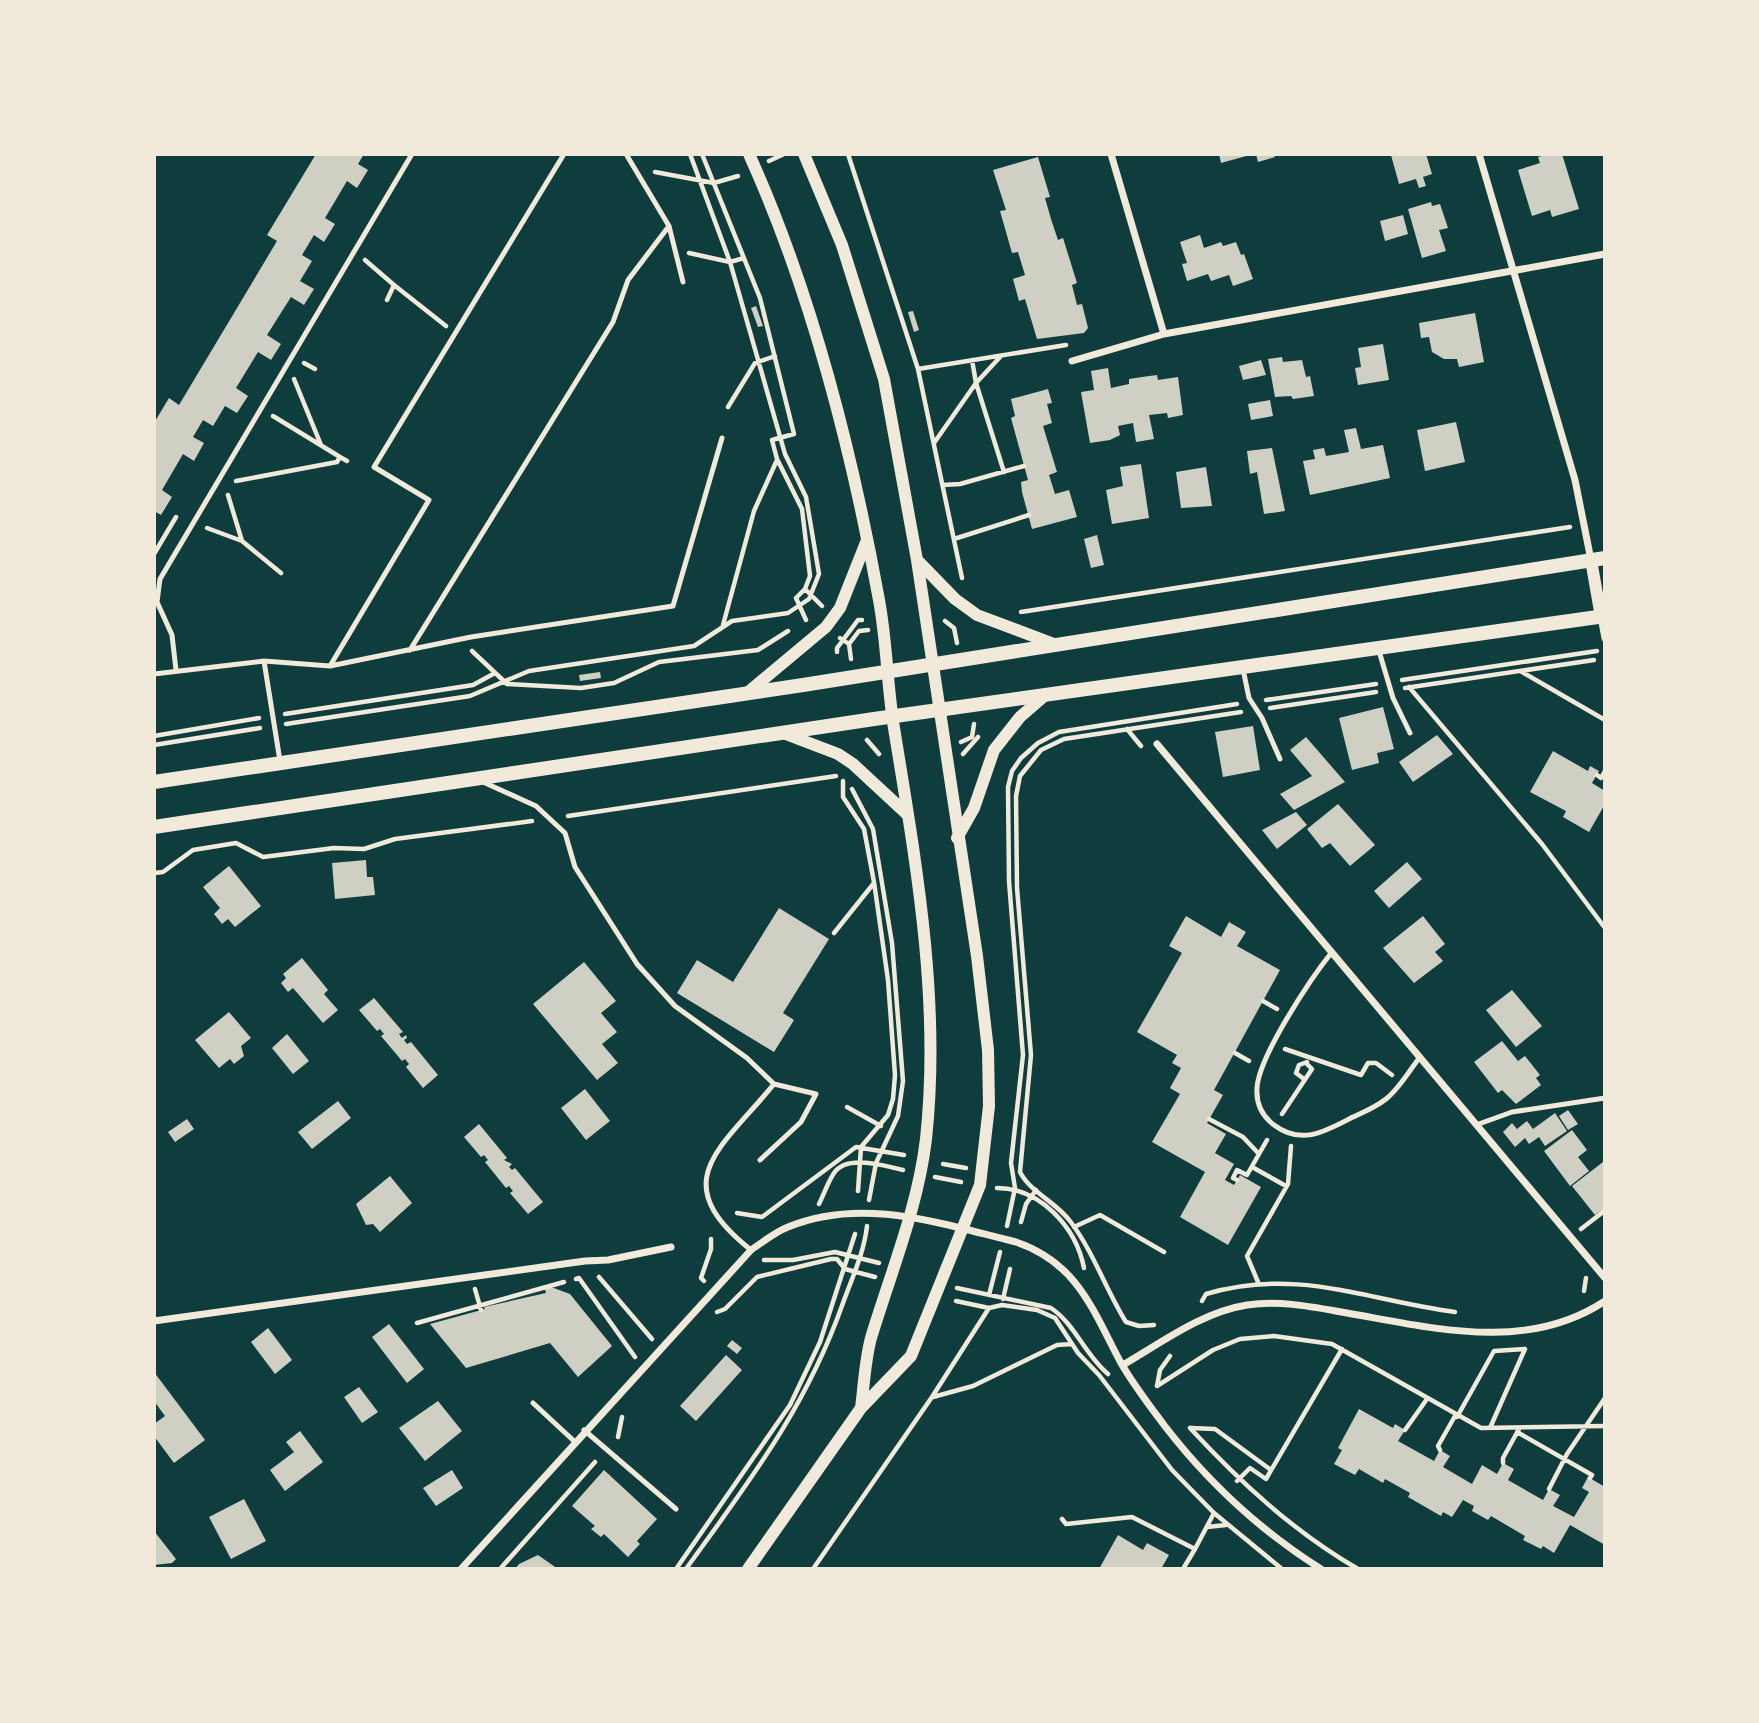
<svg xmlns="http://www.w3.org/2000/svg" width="1759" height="1723" font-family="Spectral,serif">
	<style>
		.building { fill: #cfcfc3 }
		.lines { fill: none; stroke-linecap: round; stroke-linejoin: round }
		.path { stroke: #f1e9da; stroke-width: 4.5 }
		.service { stroke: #f1e9da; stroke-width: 5 }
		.minor { stroke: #f1e9da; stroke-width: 7 }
		.tertiary { stroke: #f1e9da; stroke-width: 12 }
		.secondary { stroke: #f1e9da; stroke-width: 14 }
	</style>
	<rect width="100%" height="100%" fill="#0f3d3e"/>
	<path class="building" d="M316,154H364L358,164L368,170L357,188L347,181L325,218L335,224L324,242L314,235L302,255L312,261L300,281L314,289L304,305L291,297L267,335L281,344L271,360L258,352L236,388L248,396L237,413L225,406L213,426L203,420L193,437L204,443L194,461L183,454L162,490L172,497L161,515L154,511V423L169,398L179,405L277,241L267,235Z
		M1219,154H1249L1250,155L1221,163Z
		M1256,154H1274L1275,157L1258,162Z
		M1426,154L1432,174L1423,177L1426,186L1419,188L1416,179L1399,184L1391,155Z
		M1549,154H1562L1579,209L1552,217L1550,210L1532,216L1518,170L1540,163L1538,157Z
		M1038,157L1050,197L1045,198L1051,219L1058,240L1063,238L1077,283L1072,285L1077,305L1082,304L1088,328L1084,333L1037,339L1025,299L1019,301L1013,279L1025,275L1018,252L1012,253L1000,211L1006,210L993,170Z
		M1431,202L1432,206L1440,204L1448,228L1439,230L1446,251L1422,258L1408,209Z
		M1403,215L1408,234L1385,241L1380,221Z
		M1200,235L1204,248L1221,242L1223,246L1236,242L1241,255L1244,254L1253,279L1233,286L1229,275L1211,281L1208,274L1187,281L1182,264L1187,263L1180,242Z
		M756,306L763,326L758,327L751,308Z
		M913,311L919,330L914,332L908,312Z
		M1475,313L1484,362L1459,367L1457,359H1444L1432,352L1429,337L1421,338L1419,323Z
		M1383,344L1389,380L1358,385L1355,368L1361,367L1358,348Z
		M1282,357L1283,362L1302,360L1306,377L1310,376L1314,396L1293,399L1291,396L1275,397L1268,359Z
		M1261,360L1266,375L1243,380L1239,366Z
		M1108,368L1111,388L1129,384V379L1142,377L1157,375L1158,380L1178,377L1183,415L1168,418L1167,413L1149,415L1154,439L1136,442L1133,423L1118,426L1120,435L1110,440L1090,443L1081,392L1094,390L1091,371Z
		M1048,389L1052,403L1047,404L1052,423L1043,426L1057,472L1049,475L1055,494L1069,490L1077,517L1032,529L1022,492L1021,482L1028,480L1011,418L1015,416L1011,399Z
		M1270,400L1273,416L1251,420L1248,404Z
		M1456,422L1465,462L1425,471L1417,430Z
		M1356,428L1361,449L1383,445L1390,478L1310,495L1303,461L1315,459L1313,450L1324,448L1326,456L1349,452L1344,430Z
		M1272,448L1285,511L1264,514L1257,472L1250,474L1247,451Z
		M1141,464L1149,518L1112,524L1106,490L1123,486L1120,467Z
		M1206,467L1212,506L1181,508L1176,472Z
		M1097,535L1104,565L1091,568L1084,539Z
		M600,672L601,678L580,681L579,675Z
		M1383,707L1394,749L1377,753L1379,763L1352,770L1339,718Z
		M1253,726L1260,770L1223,777L1215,732Z
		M1437,735L1453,754L1413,782L1399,762Z
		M1306,737L1345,782L1294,810L1280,794L1312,776L1290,750Z
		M1553,751L1588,771L1590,766L1599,771L1592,783L1605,791V804L1589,832L1563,817L1566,811L1530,792Z
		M1338,804L1375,845L1350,866L1330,843L1322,848L1307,829Z
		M1296,812L1307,825L1277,849L1262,830Z
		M366,860L367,877H373L375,895L335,899L332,863Z
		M1407,862L1422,879L1389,908L1374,891Z
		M229,866L261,906L235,927L228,919L222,924L214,914L220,908L203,887Z
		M779,908L829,939L783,1013L794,1020L774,1052L677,993L697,960L733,982Z
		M1186,916L1221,937L1229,922L1246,932L1237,946L1280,970L1214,1090L1223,1095L1207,1123L1226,1134L1215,1153L1234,1164L1225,1180L1234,1185L1240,1175L1261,1187L1228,1245L1180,1217L1205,1172L1152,1142L1180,1094L1170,1088L1181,1068L1172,1063L1177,1055L1137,1032L1182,953L1169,946Z
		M1423,916L1445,944L1435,952L1443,961L1414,983L1383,948Z
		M302,958L328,990L324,994L338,1010L323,1023L293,988L288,992L281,983L286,978L283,974Z
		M584,962L616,1001L601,1013L617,1032L602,1044L618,1063L597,1080L533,1004Z
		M1512,990L1542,1026L1516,1047L1486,1010Z
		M374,998L403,1032L399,1034L402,1038L406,1035L407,1038L404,1040L407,1044L411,1042L438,1075L423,1088L406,1067L409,1064L405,1059L402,1061L381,1036L384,1034L380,1029L377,1031L359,1010Z
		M229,1012L251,1038L241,1046L244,1056L234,1064L230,1059L219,1068L195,1040Z
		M287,1034L309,1061L293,1074L272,1048Z
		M1502,1041L1518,1061L1525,1056L1540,1075L1536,1078L1541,1085L1516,1104L1502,1090L1498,1093L1474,1062Z
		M585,1089L610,1121L586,1140L561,1108Z
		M338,1101L351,1118L312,1149L298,1132Z
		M1568,1110L1578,1124L1568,1130L1559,1116Z
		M1555,1113L1567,1131L1545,1146L1539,1137L1529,1144L1525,1138L1515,1147L1503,1132L1512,1123L1517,1129L1527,1121L1533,1129Z
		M187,1119L194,1129L175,1142L168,1132Z
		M479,1124L507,1158L504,1160L512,1164L509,1167L512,1170L515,1168L543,1202L528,1214L510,1193L513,1191L509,1186L506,1188L485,1162L488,1160L484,1155L481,1157L464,1137Z
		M1572,1130L1587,1150L1578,1157L1589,1171L1570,1186L1544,1151Z
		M1603,1162L1605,1215L1601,1211L1595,1215L1572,1186Z
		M390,1176L412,1203L380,1232L373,1224L366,1225L356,1204Z
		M551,1287L570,1294L612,1346L578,1377L550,1343L466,1368L430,1324L485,1309L484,1307L546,1293L545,1289Z
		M389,1324L424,1369L407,1383L372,1337Z
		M268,1328L292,1360L275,1374L251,1342Z
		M732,1340L742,1348L737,1354L727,1346Z
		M726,1355L742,1370L696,1421L680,1406Z
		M154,1372L205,1440L174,1463L154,1436V1424L165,1416L154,1401Z
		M359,1387L378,1412L362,1423L344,1397Z
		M438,1401L462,1431L425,1461L399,1428Z
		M1359,1409L1393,1428L1395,1424L1405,1430L1398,1441L1434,1461L1440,1450L1450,1456L1443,1467L1472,1484L1482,1465L1497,1474L1503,1463L1514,1469L1508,1480L1543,1500L1549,1489L1560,1495L1553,1506L1574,1517L1589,1492L1582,1488L1588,1477L1605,1487V1545L1570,1525L1554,1553L1543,1546L1541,1549L1523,1540L1525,1536L1491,1516L1488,1520L1472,1511L1474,1506L1463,1500L1452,1517L1443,1512L1441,1516L1408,1497L1410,1493L1385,1479L1383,1483L1359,1469L1355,1475L1334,1464L1342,1450L1338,1448Z
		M300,1431L323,1462L285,1491L270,1470L294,1452L286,1442Z
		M452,1470L463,1488L436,1506L423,1488Z
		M604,1470L657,1519L637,1541L640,1544L628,1557L604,1534L601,1537L591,1529L595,1526L572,1506Z
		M244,1499L266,1541L231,1559L209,1517Z
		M154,1531L176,1559L172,1563L154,1565Z
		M1118,1535L1143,1550L1147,1543L1169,1555L1161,1569H1099Z
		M538,1555L558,1569H515L519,1564Z"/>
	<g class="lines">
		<path class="path" d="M702,154L760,298L794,434L772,440L777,459L802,509L810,576L805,589L796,598L806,620
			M848,154L918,369L962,578
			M769,161L784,154
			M655,172L714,183L738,176
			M689,253L730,262L744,258
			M365,260L394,285L387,300
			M394,285L446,326
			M972,360L976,383L1004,472
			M304,363L315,369
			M918,369L1066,345
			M294,379L321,445
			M728,407L755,363L775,356
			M934,443L976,383L1001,356
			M340,457L347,461
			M236,481L337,462L340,457L273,416
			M943,485L960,484L1024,466
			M207,528L242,541L228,495
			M954,539L1029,515
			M242,541L281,573
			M154,554L176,517
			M805,589L822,606
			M1021,612L1570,527
			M945,621L954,628L957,643
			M723,625L754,511L777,460
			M840,638L849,644L851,659
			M849,644L859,631L868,630
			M472,651L507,684L581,688L614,683L659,662L758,650L788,631
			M837,652V648L858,620H862
			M1522,672L1605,720
			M1402,680L1597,651
			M1409,687L1542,844L1605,928
			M1405,688L1594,660
			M1266,700L1376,684
			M1270,708L1376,692
			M285,714L473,685L495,673
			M286,724L470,696L529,671L694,646L732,621L788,613L809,599L819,574L806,497L785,454L730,262L690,154
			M1127,729L1141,746
			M154,736L259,718
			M867,740L879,754
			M961,742L972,737L974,724
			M154,745L260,728
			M963,754L978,737
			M1597,775L1601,778L1605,771
			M843,781V797L864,829L874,882L888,980L895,1075L893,1099L888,1115L861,1147L858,1191
			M852,789L873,829L892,943L903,1081L898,1116L876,1163L869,1200
			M568,816L836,776
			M154,873L163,872L193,850L236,843L263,857L334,848L364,849L395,839L532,821
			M834,933L874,883
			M1263,1001L1277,1009
			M1285,1049L1361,1075L1368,1063H1376L1392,1075
			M1235,1053L1249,1061
			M1304,1079L1296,1073L1299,1065L1307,1062
			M847,1107L881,1126
			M1282,1114L1312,1069L1307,1064
			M1209,1119L1243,1137L1259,1154
			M943,1164L966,1168
			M1252,1167L1286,1186
			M935,1177L961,1182
			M1237,1180L1233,1178L1237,1170L1247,1175L1267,1140
			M997,1188C1040,1188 1076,1227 1084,1268
			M819,1204C824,1194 828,1182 834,1173C847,1154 885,1166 903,1170
			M737,1213L762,1217L856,1147L904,1155
			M1021,1222L1026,1204L1036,1190
			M1007,1226L1015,1188L1011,1163L1023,1055L1009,881L1008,787L1012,771L1021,758L1038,743L1059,732L1237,704
			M1074,1227L1100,1215L1164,1252
			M1581,1229L1603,1212
			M764,1260H793L835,1252L879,1263
			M599,1277L652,1339
			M576,1279L579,1278L635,1357
			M704,1281L701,1278L711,1249V1239
			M1258,1282L1247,1256L1288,1184L1291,1146
			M957,1288L1051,1308C1075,1324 1085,1355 1108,1374
			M475,1289L481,1310
			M1584,1291L1586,1278
			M989,1295L1000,1252
			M1003,1299L1010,1269
			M956,1301L989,1308L1002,1305L1037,1310L1055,1318L1078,1353L1099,1375L1172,1470L1214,1513L1282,1569
			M1202,1301L1206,1294C1297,1267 1366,1300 1455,1312
			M717,1312L725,1309L757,1277L831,1259H837L845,1269L875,1277
			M417,1323L564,1282
			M1154,1325L1139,1326L1126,1322C1106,1290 1093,1251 1070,1221C1056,1202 1030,1192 1020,1172L1031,1055L1017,888L1016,796L1020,776L1041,750L1064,739L1241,712
			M1157,1386L1213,1350L1240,1339L1274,1336L1332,1344L1481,1428L1605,1426
			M1157,1386L1160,1370L1170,1356
			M933,1397L973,1386L1057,1345L1072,1344
			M1457,1417L1494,1351L1525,1349
			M1190,1428C1240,1482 1294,1532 1358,1569
			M1191,1428L1215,1429L1271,1470
			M1490,1428L1525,1349
			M1405,1430L1427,1399
			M1517,1432L1592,1475L1590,1478
			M618,1437L622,1417
			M1440,1450L1438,1446L1455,1416
			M1503,1463V1458L1519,1429
			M1237,1481L1250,1468L1266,1479L1342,1349
			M1549,1489L1567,1454L1605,1398
			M1062,1519L1066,1524L1132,1517L1195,1549L1214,1513
			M1207,1527L1226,1525
			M500,1569L595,1462
			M676,1569L790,1405L820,1342L855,1234
			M686,1569C750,1480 806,1408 843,1303C852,1278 864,1253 867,1226
			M813,1569L932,1397L989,1308
			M1183,1569L1195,1549"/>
		<path class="service" d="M626,154L669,226L683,282
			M410,650L613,322L628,280L669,226
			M1379,651L1393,698L1410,733
			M264,661L280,761
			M330,666L429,500L374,467L564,154
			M1243,669L1249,698L1262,718L1280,759
			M176,670L172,635L157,602L160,579L412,154
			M154,674L264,661L330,666L471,637L673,606L722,438
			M483,782L536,806L565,833L575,867L593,895L637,964L675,1006L747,1058L774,1084L816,1094L801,1122L760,1160
			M1332,952C1311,978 1259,1056 1257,1088C1256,1103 1262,1116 1274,1125C1302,1146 1326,1131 1353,1117C1364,1112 1376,1107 1386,1099C1399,1089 1409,1071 1420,1057
			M1476,1125L1512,1112L1605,1098
			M751,1250C664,1181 721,1149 774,1084
			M533,1403L574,1441
			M584,1430L676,1509"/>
		<path class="minor" d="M1111,154L1164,334
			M1479,154L1575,480L1591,560
			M1072,361L1164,334L1605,254
			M1601,617L1605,638
			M1157,744L1605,1278
			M154,1321L585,1261L608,1260L671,1247
			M1123,1365C1161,1343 1202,1312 1247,1305C1281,1300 1313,1307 1347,1313C1433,1328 1527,1353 1605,1301
			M461,1569L751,1250C763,1242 775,1232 788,1227C863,1196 941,1224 1016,1242C1078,1263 1093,1311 1121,1363C1133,1384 1149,1405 1164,1425C1207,1481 1261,1531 1321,1569"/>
		<path class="tertiary" d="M749,154C811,291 852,452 879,600C887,643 887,685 894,728C916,863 941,1001 926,1139C918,1207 891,1272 871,1338C865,1360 864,1385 861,1408
			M917,560L955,599L977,615L1054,644
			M1591,560L1601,617
			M747,693L826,627L840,608L867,540
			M783,733L838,754L853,764L908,815
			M957,838L974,808L994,750L1020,717L1043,697
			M748,1569L861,1408L911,1356L980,1185L989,1106L988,1050L977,956L917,560L884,379L842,245L804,154"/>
		<path class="secondary" d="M154,782L803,685L1605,558
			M154,827L874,719L1605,616"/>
	</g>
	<rect width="1759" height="1723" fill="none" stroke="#f1e9da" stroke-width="312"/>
</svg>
